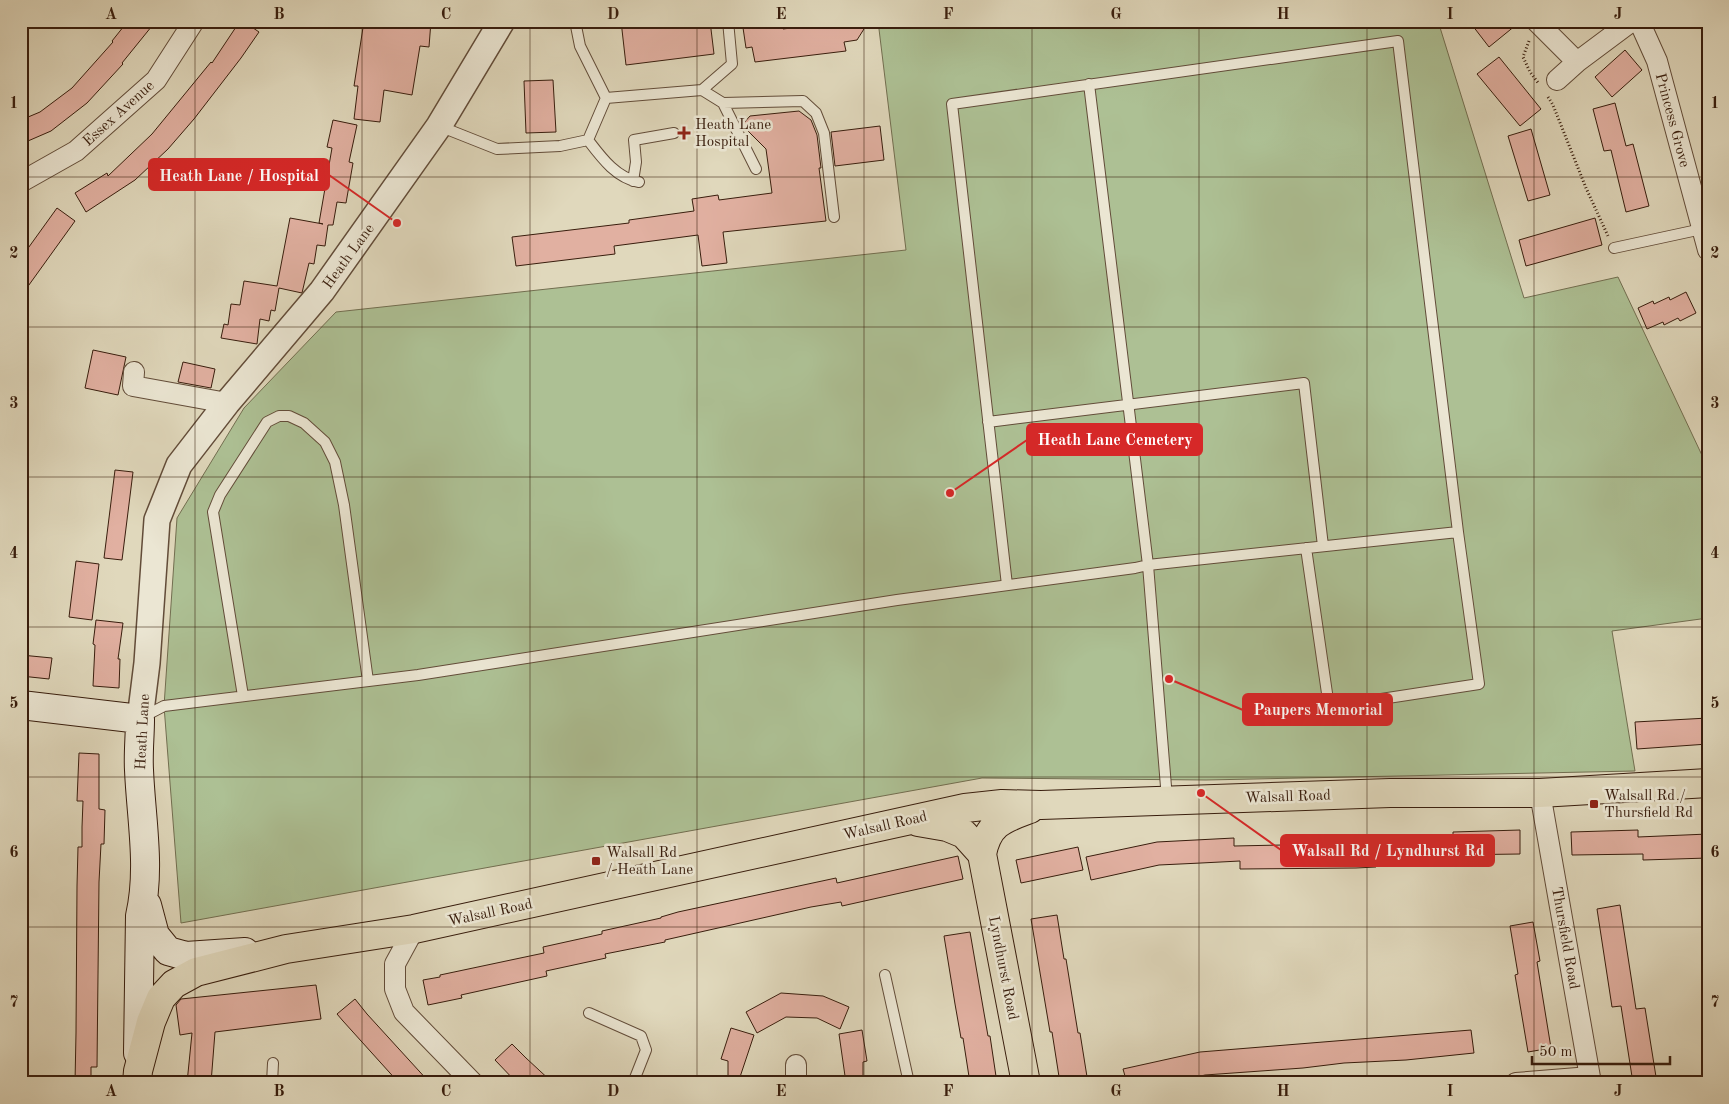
<svg xmlns="http://www.w3.org/2000/svg" width="1729" height="1104" font-family="'Old Standard TT',serif">
	<style>
		.green { fill: #adc094; stroke: #726e50 }
		.building { fill: #e1b0a1; stroke: #381d0d }
		.lines { fill: none; stroke-linecap: round; stroke-linejoin: round }
		.service-casing { stroke: #624c39; stroke-width: 12 }
		.minor-casing { stroke: #624c39; stroke-width: 22 }
		.tertiary-casing { stroke: #624c39; stroke-width: 28 }
		.secondary-casing { stroke: #381d0d; stroke-width: 30 }
		.primary-casing { stroke: #381d0d; stroke-width: 30 }
		.path { stroke: #381d0d; stroke-width: 3; stroke-dasharray: 1 2.5; stroke-linecap: butt }
		.service { stroke: #ebe6d3; stroke-width: 10 }
		.minor { stroke: #ebe6d3; stroke-width: 20 }
		.tertiary { stroke: #ebe6d3; stroke-width: 25 }
		.secondary { stroke: #ebe6d3; stroke-width: 28 }
		.primary { stroke: #e0d8bc; stroke-width: 28 }
		.grid { fill: none; stroke: #381d0d; stroke-width: 1; stroke-opacity: 0.55 }
		.poi-dot { fill: #8f2418; stroke: #ebe6d3; stroke-width: 2 }
		.labels { text-anchor: middle; stroke-width: 5; stroke-linejoin: round; paint-order: stroke }
		.street-label { font-size: 15px; fill: #381d0d; stroke: #ebe6d3 }
		.poi-label { font-size: 15px; fill: #381d0d; stroke: #ebe6d3; text-anchor: start }
		.leader { fill: none; stroke: #d62828; stroke-width: 2 }
		.callout-dot { fill: #d62828; stroke: #ebe6d3; stroke-width: 2 }
		.callout { fill: #d62828; stroke: #d62828; stroke-width: 2 }
		.callout-label { font-size: 16px; text-anchor: middle; font-weight: bold; fill: #fff }
		.neatline { fill: none; stroke: #381d0d; stroke-width: 2 }
		.grid-label { font-size: 16px; text-anchor: middle; font-weight: bold; fill: #381d0d }
	</style>
	<rect width="100%" height="100%" fill="#e0d8bc"/>
	<filter id="stains"><feTurbulence type="fractalNoise" baseFrequency=".004" numOctaves="4"/><feColorMatrix values="0 0 0 0 .2 0 0 0 0 .09 0 0 0 0 .02 0 0 0 .5 -.17"/></filter>
	<radialGradient id="worn" r=".72"><stop offset=".6" stop-color="#630" stop-opacity="0"/><stop offset="1" stop-color="#630" stop-opacity=".3"/></radialGradient>
	<path class="green" d="M878,21H1438L1524,298L1618,277L1708,468V618L1612,631L1635,771L1206,780L982,778L181,923L164,706L177,518L244,408L336,312L906,250Z"/>
	<path class="building" d="M128,21H156L122,63L123,64L87,103L51,131L21,144V120L40,112L72,88L113,42L112,41Z
		M240,21H243L259,32L241,58L194,119L168,149L135,180L86,212L75,193L107,173L108,176L152,134L211,62L212,63Z
		M364,21H431L429,47L420,46L412,95L384,90L380,122L354,119L358,86H354Z
		M621,21H643V24L659,21H710L714,54L626,65Z
		M742,21H782L783,29L846,21H869L857,40L844,42L846,51L755,62L752,47L746,48Z
		M1469,21H1521L1489,47Z
		M1625,50L1642,70L1612,97L1595,77Z
		M1499,57L1541,109L1520,126L1477,74Z
		M553,80L556,132L526,133L524,81Z
		M1615,103L1626,146L1633,144L1649,206L1626,212L1611,150L1604,151L1593,109Z
		M799,111L811,120L817,135L821,168H819L826,221L723,232L727,263L702,266L698,235L614,246L615,254L516,266L512,237L629,223V220L694,211L692,199L718,195L719,200L772,193L766,149L742,125L750,116Z
		M333,120L357,125L349,162L353,163L346,203L337,202L333,225H328L325,246L317,245L314,264L309,263L302,293L279,288L275,311L271,310L269,321L260,319L257,344L221,338L224,324L228,325L231,304L240,305L244,281L277,286L290,218L323,224L319,223L332,148L327,147Z
		M880,126L884,160L835,166L831,132Z
		M1531,129L1550,195L1528,201L1508,136Z
		M57,208L75,221L21,296V258Z
		M1595,218L1602,245L1526,266L1519,240Z
		M1686,292L1696,313L1680,321L1678,318L1664,325L1663,322L1647,329L1638,308L1653,301L1654,304L1669,297L1670,300Z
		M93,350L126,357L118,395L85,388Z
		M183,362L215,369L211,388L178,382Z
		M115,470L133,472L122,560L104,558Z
		M76,561L99,564L92,620L69,617Z
		M96,620L123,623L118,659H120L119,688L93,686L95,645L93,644Z
		M21,655L52,658L49,679L21,676Z
		M1708,718V744L1637,749L1635,722Z
		M79,753L99,754V809L105,810L104,844H101L99,882L97,1067H91V1083H75L76,1033L77,886L78,847H82V827L83,801H77Z
		M1520,830V854L1447,855L1448,864L1376,866V867L1356,868L1240,869V861L1201,863L1159,865L1091,880L1086,857L1157,842L1234,838V846L1380,843V842L1453,840V832Z
		M1638,830V837L1708,834V858L1643,860V854L1572,855L1571,832Z
		M1078,847L1083,870L1021,883L1016,860Z
		M958,856L963,879L842,906L841,902L811,907L665,940V942L605,954L606,958L546,971L547,976L461,995L462,998L428,1005L423,980L440,977V975L544,953L543,947L602,934V931L661,918V917L678,912L836,878L837,883Z
		M1620,905L1636,1009L1645,1008L1657,1083H1633L1621,1006L1612,1007L1597,909Z
		M1057,915L1064,959H1066L1078,1033H1080L1088,1083H1060L1052,1032H1050L1031,919Z
		M1533,922L1540,961L1537,962L1551,1048L1528,1052L1515,975L1518,974L1510,926Z
		M970,932L988,1036H990L997,1083H970L963,1038H961L955,1004L944,936Z
		M316,985L321,1019L215,1032L211,1083H187L192,1033L180,1035L176,1005L181,999Z
		M781,993L823,996L849,1007L840,1029L817,1018L786,1017L757,1033L746,1012Z
		M355,999L367,1014L430,1083H399L343,1021L337,1014Z
		M731,1028L754,1035L738,1083H728V1061L721,1059Z
		M862,1030L867,1061L863,1062V1083H846L839,1034Z
		M1471,1030L1474,1053L1406,1060L1344,1063L1303,1068L1205,1075L1173,1083H1127L1123,1069L1200,1052Z
		M512,1044L526,1058L553,1083H517L495,1060Z"/>
	<g class="lines">
		<g class="service-casing">
			<path id="service" d="M575,21L580,46L606,98
				M1089,84L1148,565L1167,799
				M702,90L723,103L756,169
				M723,103L803,101L816,113L824,133L834,217
				M439,126L497,149L560,146L588,140
				M588,140L606,98L702,90L732,64L728,21
				M588,140C601,157 616,178 639,182
				M633,181L636,162L634,140L674,133
				M1614,248L1702,229
				M988,422L1304,383L1323,546
				M1306,548L1329,707L1479,684L1458,532
				M243,696L213,512L220,495L267,422L279,416H289L304,423L325,442L335,462L344,505L368,681
				M141,718L164,706L418,675L897,600L1135,568L1148,565L1458,532L1398,41L952,104L1007,585
				M885,975L909,1083
				M589,1013L641,1036L646,1050L633,1083
				M272,1083L273,1063"/>
		</g>
		<g class="minor-casing">
			<path id="minor" d="M1536,21L1577,62
				M1639,21L1657,61L1708,250
				M1557,80L1577,62L1632,21
				M21,182L76,151L156,80L194,21
				M134,372L133,386L227,403
				M1540,793L1591,1083
				M414,929L395,964V989L404,1012L473,1083
				M796,1083V1065
				M1516,1083L1590,1077"/>
		</g>
		<g class="tertiary-casing">
			<path id="tertiary" d="M140,719L147,663L157,520L179,465L227,403L322,291L439,126L502,21"/>
		</g>
		<g class="secondary-casing">
			<path id="secondary" d="M21,705L140,719C140,736 138,753 139,770C141,818 151,868 140,916L138,1053
				M147,905L155,935L168,951L186,956L245,952"/>
		</g>
		<g class="primary-casing">
			<path id="primary" d="M918,822L947,827L964,834L982,854
				M137,1083L138,1071L151,1022L161,998L174,984L196,972L286,949L414,929L965,808L1002,804L1041,805L1390,793H1540L1708,783
				M1026,1083L982,854C988,823 1003,819 1030,809"/>
		</g>
		<path class="path" d="M1529,41L1523,57L1530,72L1539,84
			M1548,97L1553,105L1586,188L1608,236"/>
		<use href="#service" class="service"/>
		<use href="#minor" class="minor"/>
		<use href="#tertiary" class="tertiary"/>
		<use href="#secondary" class="secondary"/>
		<use href="#primary" class="primary"/>
	</g>
	<path class="grid" d="M195,21V1083M362,21V1083M530,21V1083M697,21V1083M864,21V1083M1032,21V1083M1199,21V1083M1367,21V1083M1534,21V1083M21,177H1708M21,327H1708M21,477H1708M21,627H1708M21,777H1708M21,927H1708"/>
	<g class="poi-dot">
		<path d="M681.5 125.5h5v5h5v5h-5v5h-5v-5h-5v-5h5z"/>
		<rect x="1589" y="799" width="10" height="10" rx="2.5"/>
		<rect x="591" y="856" width="10" height="10" rx="2.5"/>
	</g>
	<g class="labels">
		<g class="street-label">
			<text transform="translate(118 113) rotate(-42)" y="5">Essex Avenue</text>
			<text transform="translate(1673 120) rotate(75)" y="5">Princess Grove</text>
			<text transform="translate(348 256) rotate(-54)" y="5">Heath Lane</text>
			<text transform="translate(142 732) rotate(-87)" y="5">Heath Lane</text>
			<text transform="translate(1288 796) rotate(-2)" y="5">Walsall Road</text>
			<text transform="translate(885 825) rotate(-13)" y="5">Walsall Road</text>
			<text transform="translate(490 912) rotate(-12)" y="5">Walsall Road</text>
			<text transform="translate(1566 938) rotate(80)" y="5">Thursfield Road</text>
			<text transform="translate(1004 968) rotate(79)" y="5">Lyndhurst Road</text>
		</g>
		<g class="poi-label">
			<text x="695" y="129">Heath Lane<tspan x="695" dy="17">Hospital</tspan></text>
			<text x="1604" y="800">Walsall Rd /<tspan x="1604" dy="17">Thursfield Rd</tspan></text>
			<text x="606" y="857">Walsall Rd<tspan x="606" dy="17">/ Heath Lane</tspan></text>
		</g>
	</g>
	<path class="leader" d="M397 223L329 175M950 493L1027 440M1169 679L1243 710M1201 793L1281 850"/>
	<g class="callout-dot">
		<circle cx="397" cy="223" r="5"/>
		<circle cx="950" cy="493" r="5"/>
		<circle cx="1169" cy="679" r="5"/>
		<circle cx="1201" cy="793" r="5"/>
	</g>
	<g class="callout">
		<rect x="149" y="159" width="180" height="31" rx="5"/>
		<rect x="1027" y="424" width="175" height="31" rx="5"/>
		<rect x="1243" y="694" width="149" height="31" rx="5"/>
		<rect x="1281" y="835" width="213" height="31" rx="5"/>
	</g>
	<g class="callout-label">
		<text x="239" y="181">Heath Lane / Hospital</text>
		<text x="1115" y="445">Heath Lane Cemetery</text>
		<text x="1318" y="715">Paupers Memorial</text>
		<text x="1388" y="856">Walsall Rd / Lyndhurst Rd</text>
	</g>
	<rect width="1729" height="1104" fill="none" stroke="#e0d8bc" stroke-width="55"/>
	<path d="M1532 1056v8h138v-8" fill="none" stroke="#381d0d" stroke-width="2.5"/>
	<text x="1539" y="1056" font-size="15" fill="#381d0d" stroke="#ebe6d3" stroke-width="4" paint-order="stroke">50 m</text>
	<rect x="28" y="28" width="1674" height="1048" class="neatline"/>
	<g class="grid-label">
		<text x="111" y="19">A</text>
		<text x="279" y="19">B</text>
		<text x="446" y="19">C</text>
		<text x="613" y="19">D</text>
		<text x="781" y="19">E</text>
		<text x="948" y="19">F</text>
		<text x="1116" y="19">G</text>
		<text x="1283" y="19">H</text>
		<text x="1450" y="19">I</text>
		<text x="1618" y="19">J</text>
		<text x="14" y="108">1</text>
		<text x="1715" y="108">1</text>
		<text x="14" y="258">2</text>
		<text x="1715" y="258">2</text>
		<text x="14" y="408">3</text>
		<text x="1715" y="408">3</text>
		<text x="14" y="558">4</text>
		<text x="1715" y="558">4</text>
		<text x="14" y="708">5</text>
		<text x="1715" y="708">5</text>
		<text x="14" y="857">6</text>
		<text x="1715" y="857">6</text>
		<text x="14" y="1007">7</text>
		<text x="1715" y="1007">7</text>
		<text x="111" y="1096">A</text>
		<text x="279" y="1096">B</text>
		<text x="446" y="1096">C</text>
		<text x="613" y="1096">D</text>
		<text x="781" y="1096">E</text>
		<text x="948" y="1096">F</text>
		<text x="1116" y="1096">G</text>
		<text x="1283" y="1096">H</text>
		<text x="1450" y="1096">I</text>
		<text x="1618" y="1096">J</text>
	</g>
	<rect width="100%" height="100%" filter="url(#stains)"/>
	<rect width="100%" height="100%" fill="url(#worn)"/>
</svg>
